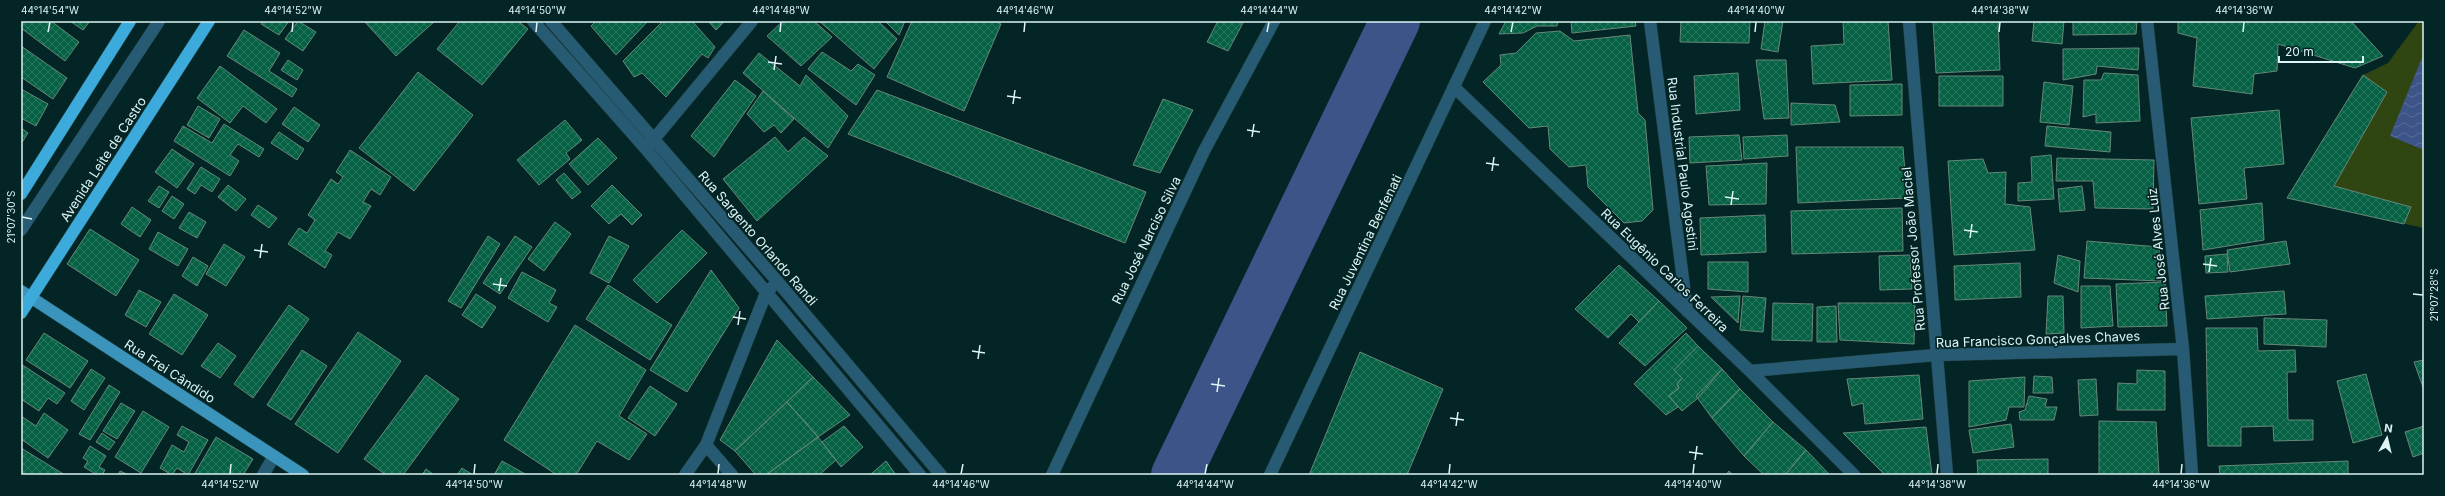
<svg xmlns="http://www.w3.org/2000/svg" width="2445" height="496" font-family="Inter,sans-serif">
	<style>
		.park { fill: #2f4613 }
		.water { fill: url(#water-waves) }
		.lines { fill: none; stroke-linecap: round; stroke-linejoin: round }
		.river { stroke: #3d5488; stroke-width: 50 }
		.building { fill: url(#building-cross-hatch); stroke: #658877 }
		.minor-casing { stroke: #224243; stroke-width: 13 }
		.major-casing { stroke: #224243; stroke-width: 13 }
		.highway-casing { stroke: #224243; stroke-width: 13 }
		.minor { stroke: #275b73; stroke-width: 12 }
		.major { stroke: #3b94bb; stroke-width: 12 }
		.highway { stroke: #3caadb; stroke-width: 12 }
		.ticks { fill: none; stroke: #ddf3f4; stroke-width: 1.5 }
		.labels { text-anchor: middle; stroke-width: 3.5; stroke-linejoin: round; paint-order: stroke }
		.street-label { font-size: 13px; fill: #ddf3f4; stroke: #032526 }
		.neatline { fill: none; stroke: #ddf3f4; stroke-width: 1.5 }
		.ticks-label { font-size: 10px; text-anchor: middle; fill: #ddf3f4 }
	</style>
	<defs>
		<pattern id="water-waves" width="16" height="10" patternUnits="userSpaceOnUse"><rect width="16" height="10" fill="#3d5488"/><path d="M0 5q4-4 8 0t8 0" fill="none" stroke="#596d99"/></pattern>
		<pattern id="building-cross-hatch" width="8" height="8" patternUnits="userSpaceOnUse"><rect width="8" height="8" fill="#066043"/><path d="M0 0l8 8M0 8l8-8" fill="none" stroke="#2a775f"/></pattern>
	</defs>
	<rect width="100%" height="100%" fill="#032526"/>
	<path class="park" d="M2419,21H2424V228L2287,198L2363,75L2388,63Z"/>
	<path class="water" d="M2424,53V150L2390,136Z"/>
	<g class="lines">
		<path class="river" d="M1176,475L1395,21"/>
	</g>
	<path class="building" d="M21,21H51L79,42L65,61L21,28Z
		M70,21H90L83,30Z
		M263,21H289L279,35L261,24Z
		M298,21L316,32L303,51L285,39Z
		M364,21H435L396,56Z
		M460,21H518L528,29L482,85L437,49Z
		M596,21H648L616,55L591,26Z
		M663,21H692L715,47L708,58L702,54L666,97L642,73L634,77L623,61Z
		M708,21H725L716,30Z
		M783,21H814L832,37L801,66L767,36Z
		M819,21H878L897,39L874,69Z
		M885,21H905L899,35Z
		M912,21H994L1001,24L964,111L887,77Z
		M1218,21H1244L1228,51L1207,42Z
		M1506,21H1558L1557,26H1537L1523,33L1499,34Z
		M1571,21H1635L1636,26L1572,33Z
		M1681,21H1750L1749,43L1680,42Z
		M1765,21H1783L1778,52L1761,49Z
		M1843,21H1888L1892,80L1813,84L1811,46L1844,44Z
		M1933,21H1998L2000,70L1936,73Z
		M2034,21H2064L2062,44L2032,41Z
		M2073,21H2137L2136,34L2073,35Z
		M2178,21H2351L2383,56L2355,68L2278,44L2277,71L2254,74L2252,94L2193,86L2197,38L2178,33Z
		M244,30L280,53L269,71L297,89L292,97L227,56Z
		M1560,31L1574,41L1630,35L1638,113L1645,120L1653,210L1642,221L1624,223L1588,187L1586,165L1569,167L1550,149L1548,126L1529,128L1483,82L1501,65L1500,55L1516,53L1536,33Z
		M21,46L67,78L53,99L21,77Z
		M2139,48L2138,70L2097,66L2096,74L2063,80V49Z
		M822,52L851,71L858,64L875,75L856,105L808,69Z
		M759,53L800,86L806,75L848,116L828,148L743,73Z
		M288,60L303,70L297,80L281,70Z
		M1756,60H1786L1789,118L1764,119Z
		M220,66L277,109L266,123L243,106L230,123L197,98Z
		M418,72L473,115L414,191L359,148Z
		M1738,73L1740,110L1696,114L1694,76Z
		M2104,73L2138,75L2140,121L2096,123V114L2083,117L2084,80H2101Z
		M2363,75L2387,92L2334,186L2411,207L2404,224L2287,198Z
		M1939,76H2003V106H1939Z
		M735,80L756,96L714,157L691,136Z
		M2044,82L2073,86L2069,125L2040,122Z
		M1902,84V115L1850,116V85Z
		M21,89L48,104L36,126L21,118Z
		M877,90L1146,192L1125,243L848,134Z
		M763,91L794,119L781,133L774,125L764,132L747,114Z
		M1163,99L1193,110L1160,173L1133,165Z
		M1791,103L1835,105L1840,122L1791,125Z
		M198,106L220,119L209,138L187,125Z
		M294,107L320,125L308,142L282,124Z
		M2279,110L2284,164L2244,168L2247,199L2199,204L2191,118Z
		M565,120L582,140L566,153L570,159L539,185L517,160Z
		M224,124L264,149L259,157L238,144L230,155L239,161L230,176L174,141L183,126L212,143Z
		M2047,126L2111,132L2110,152L2045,146Z
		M21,128L28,133L21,144Z
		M279,132L304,149L297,160L271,143Z
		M1739,135L1742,160L1690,163L1689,137Z
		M1787,135L1788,156L1744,159L1743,137Z
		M775,137L788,152L804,137L828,156L757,221L723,179Z
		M598,138L617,158L588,185L569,164Z
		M1796,147H1903L1907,198L1798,203Z
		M172,149L194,164L177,188L155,172Z
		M350,150L391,177L380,195L371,189L363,202L371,206L350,239L338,232L325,251L332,255L325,268L288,244L299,228L307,233L315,220L308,215L331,179L338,184L343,177L336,172Z
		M2051,155L2054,199L2018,201V183L2032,182L2031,157Z
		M2057,158L2154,160L2153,209L2095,208L2093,181H2056Z
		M1983,159L1988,173L2006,172L2005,204L2030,207L2035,250L1954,255L1948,161Z
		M1767,163L1766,204L1709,205L1706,166Z
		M201,167L220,179L212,192L201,185L195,194L187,189Z
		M564,173L581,192L572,199L556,180Z
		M228,185L246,199L236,211L218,197Z
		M612,185L642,215L632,225L621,214L609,224L591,206Z
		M159,186L169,192L159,208L148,201Z
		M2082,186L2085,210L2060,212L2058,189Z
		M172,196L184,204L174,219L162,211Z
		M2262,203L2264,240L2203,250L2200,210Z
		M258,205L277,218L269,228L251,215Z
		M132,207L151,220L140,237L121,224Z
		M1902,208L1903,251L1792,254L1791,211Z
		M189,212L206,222L197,238L179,228Z
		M1765,215L1766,252L1701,255L1700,218Z
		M555,222L571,234L544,271L528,259Z
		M90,229L139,260L116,296L67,264Z
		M682,230L707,253L657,303L633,280Z
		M158,232L188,249L178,266L149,249Z
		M488,236L500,244L461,308L448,301Z
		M515,236L532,247L500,294L483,283Z
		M609,236L629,246L609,283L590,273Z
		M2087,241L2159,247L2161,281L2084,278Z
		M2286,241L2290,264L2230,272L2227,250Z
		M224,244L245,257L226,286L206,274Z
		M2227,254L2228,272L2206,273L2205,256Z
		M1910,255L1912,289L1880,290L1879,256Z
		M2058,255L2080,261L2078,292L2054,283Z
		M193,257L208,266L197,286L182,276Z
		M1708,262H1748V292L1708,289Z
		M2020,263L2021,297L1955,300L1954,266Z
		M1619,265L1659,301L1639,322L1631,314L1608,338L1575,309Z
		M711,270L739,308L687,392L650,370Z
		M522,272L556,290L549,303L557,307L548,322L508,298Z
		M2165,282L2167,326L2118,327L2116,284Z
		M608,285L672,325L650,360L586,319Z
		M2081,286H2110L2113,326L2081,328Z
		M139,290L161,302L146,327L125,315Z
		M2284,291L2286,314L2207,319L2205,296Z
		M174,294L208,315L182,355L149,334Z
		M476,294L496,307L482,328L462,315Z
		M1740,296L1738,323L1711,297Z
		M1743,296L1766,298L1763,332L1740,330Z
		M2048,296H2063L2064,333L2046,334Z
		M1659,301L1687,328L1645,366L1619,343Z
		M1773,303L1813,304L1812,341L1772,340Z
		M1838,303H1915L1914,344L1840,340Z
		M289,305L309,319L253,398L234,384Z
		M1836,306L1837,342H1817V307Z
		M2264,318L2327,320L2326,347L2264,344Z
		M575,325L646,370L619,416L647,434L629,460L597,441L576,475H557L504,440Z
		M2206,328H2257L2258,351L2295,350L2296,372H2287L2288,420H2313V440L2274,441L2273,426L2241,427V446H2208Z
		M358,332L401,361L338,453L295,424Z
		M44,333L88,361L70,388L26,360Z
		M1686,333L1698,346L1674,370L1682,378L1677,384L1679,388L1669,396L1678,407L1666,415L1634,384Z
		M777,340L813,377L735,451L720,440Z
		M218,343L236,356L220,378L201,366Z
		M1698,346L1722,369L1698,398L1682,411L1669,396L1679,388L1677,384L1682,378L1674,370Z
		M302,350L327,366L291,420L267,405Z
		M1360,352L1443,389L1407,475H1309Z
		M2424,360V390L2414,362Z
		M21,364L65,393L57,404L48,398L39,411L21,399Z
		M91,369L105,378L84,410L71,401Z
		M1722,369L1740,389L1712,418L1696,396Z
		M2137,370L2165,371V410H2117L2118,383L2137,384Z
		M2366,374L2382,435L2353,443L2337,381Z
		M426,375L459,399L403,475H386L364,459Z
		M1919,375L1923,419L1865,424L1863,403L1852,406L1847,379Z
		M2034,376L2052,377L2053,393H2033Z
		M813,377L850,415L818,437L787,402Z
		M2025,377L2024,407H2009L2006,420L1969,427V381Z
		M2096,379L2098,415L2080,416L2078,380Z
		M109,385L120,392L90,440L79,434Z
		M650,386L677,404L655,436L628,418Z
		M1740,389L1773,422L1744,456L1712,418Z
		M2029,396L2047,399L2045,407H2057L2054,420H2020L2019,412L2025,410Z
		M787,402L818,437L766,475H756L735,451Z
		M121,403L135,411L117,439L103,431Z
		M143,411L169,427L141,473L115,457Z
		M44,413L68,430L48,458L21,439V416L36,426Z
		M2099,421L2156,422L2159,475H2099Z
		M1773,422L1806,450L1785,475H1764L1744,456Z
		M2011,424L2014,447L1973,453L1969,430Z
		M182,426L208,440L188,475L177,468L172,475L160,468L172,445L184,452L189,442L177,435Z
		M844,426L863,447L841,467L822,442Z
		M2424,426V453L2413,457L2405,432Z
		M1926,427L1932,475H1885L1843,433Z
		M102,433L115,442L109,450L96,442Z
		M216,437L253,459L243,475H194Z
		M818,437L836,460L819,475H766Z
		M90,446L106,456L99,467L105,470L102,475H97L84,467L88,461L83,458Z
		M21,448L65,475H21Z
		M1806,450L1830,475H1785Z
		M2048,459V475H1978L1977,460Z
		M502,461L527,475H494Z
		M886,461L896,475H870Z
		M2348,461V475H2220L2219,466Z
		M462,468L473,475H457Z
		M426,469L434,475H422Z
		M120,471L129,475H118Z
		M1729,471L1733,475H1726Z"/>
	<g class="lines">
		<g class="minor-casing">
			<path id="minor" d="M533,21L646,149L920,475
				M551,21L777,281L941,475
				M1650,21L1687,311
				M1909,21L1947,475
				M2147,21L2183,349L2192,475
				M1455,88L1750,371L1854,475
				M649,145L752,21
				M21,230L159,21
				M1750,371L1936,355L2183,349
				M706,445L732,475
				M263,475L274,456
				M685,475L706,445L766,293L771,288
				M1052,475L1204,151L1274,21
				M1270,475L1485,21"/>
		</g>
		<g class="major-casing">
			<path id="major" d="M21,291L303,475"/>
		</g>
		<g class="highway-casing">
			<path id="highway" d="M21,194L130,21
				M21,313L209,21"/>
		</g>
		<use href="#minor" class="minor"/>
		<use href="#major" class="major"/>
		<use href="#highway" class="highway"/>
	</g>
	<path class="ticks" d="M48,32L50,22M292,32L293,22M536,32L537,22M780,32L781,22M1024,32L1025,22M1267,32L1269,22M1511,32L1513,22M1755,32L1756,22M1999,32L2000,22M2243,32L2244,22M768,62L782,64M774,70L776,56M1007,96L1021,98M1013,104L1015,90M1247,130L1260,132M1252,137L1254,124M1486,163L1499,165M1492,171L1494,157M1725,197L1739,199M1731,205L1733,191M22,217L32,219M1964,230L1978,232M1970,238L1972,224M254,250L268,252M260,258L262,244M2203,264L2217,266M2209,272L2211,258M493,284L507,286M499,291L501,278M2413,294L2423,295M733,317L746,319M738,325L740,311M972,351L985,353M978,359L980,345M1211,384L1225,386M1217,392L1219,378M1450,418L1464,420M1456,426L1458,412M1689,452L1703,454M1695,460L1697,446M230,474L231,464M474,474L475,464M718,474L719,464M961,474L963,464M1205,474L1207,464M1449,474L1450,464M1693,474L1694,464M1937,474L1938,464M2181,474L2182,464"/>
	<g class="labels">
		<g class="street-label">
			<text transform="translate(103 159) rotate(-57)" y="5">Avenida Leite de Castro</text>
			<text transform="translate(1683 164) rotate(83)" y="5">Rua Industrial Paulo Agostini</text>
			<text transform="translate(758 238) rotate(49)" y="5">Rua Sargento Orlando Randi</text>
			<text transform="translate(1146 240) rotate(-64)" y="5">Rua José Narciso Silva</text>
			<text transform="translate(1365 242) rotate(-64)" y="5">Rua Juventina Benfenati</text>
			<text transform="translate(1913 249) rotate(-95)" y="5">Rua Professor João Maciel</text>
			<text transform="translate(2158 249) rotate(-96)" y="5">Rua José Alves Luiz</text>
			<text transform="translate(1665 270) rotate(44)" y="5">Rua Eugênio Carlos Ferreira</text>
			<text transform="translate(2038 339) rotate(-2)" y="5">Rua Francisco Gonçalves Chaves</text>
			<text transform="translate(170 371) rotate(33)" y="5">Rua Frei Cândido</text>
		</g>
	</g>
	<rect width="2445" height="496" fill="none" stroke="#032526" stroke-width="44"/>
	<g transform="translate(2387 438) rotate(8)" stroke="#032526" stroke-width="3" paint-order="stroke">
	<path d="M0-3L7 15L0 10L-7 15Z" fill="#ddf3f4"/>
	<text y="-6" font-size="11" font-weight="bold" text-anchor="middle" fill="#ddf3f4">N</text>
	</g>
	<path d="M2279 56v6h84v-6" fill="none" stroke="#ddf3f4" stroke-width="2"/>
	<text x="2285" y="56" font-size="12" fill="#ddf3f4" stroke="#032526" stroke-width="3" paint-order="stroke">20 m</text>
	<rect x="22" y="22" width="2401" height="452" class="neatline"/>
	<g class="ticks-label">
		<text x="50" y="14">44°14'54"W</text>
		<text x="293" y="14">44°14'52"W</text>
		<text x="537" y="14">44°14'50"W</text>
		<text x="781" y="14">44°14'48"W</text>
		<text x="1025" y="14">44°14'46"W</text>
		<text x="1269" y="14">44°14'44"W</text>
		<text x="1513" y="14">44°14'42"W</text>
		<text x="1756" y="14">44°14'40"W</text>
		<text x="2000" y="14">44°14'38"W</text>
		<text x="2244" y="14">44°14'36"W</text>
		<text transform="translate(11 217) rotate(-90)" y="4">21°07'30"S</text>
		<text transform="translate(2434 295) rotate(-90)" y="4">21°07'28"S</text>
		<text x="230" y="488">44°14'52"W</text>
		<text x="474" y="488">44°14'50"W</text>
		<text x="718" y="488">44°14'48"W</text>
		<text x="961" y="488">44°14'46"W</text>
		<text x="1205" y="488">44°14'44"W</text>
		<text x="1449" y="488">44°14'42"W</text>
		<text x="1693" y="488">44°14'40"W</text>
		<text x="1937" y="488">44°14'38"W</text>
		<text x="2181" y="488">44°14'36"W</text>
	</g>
</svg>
